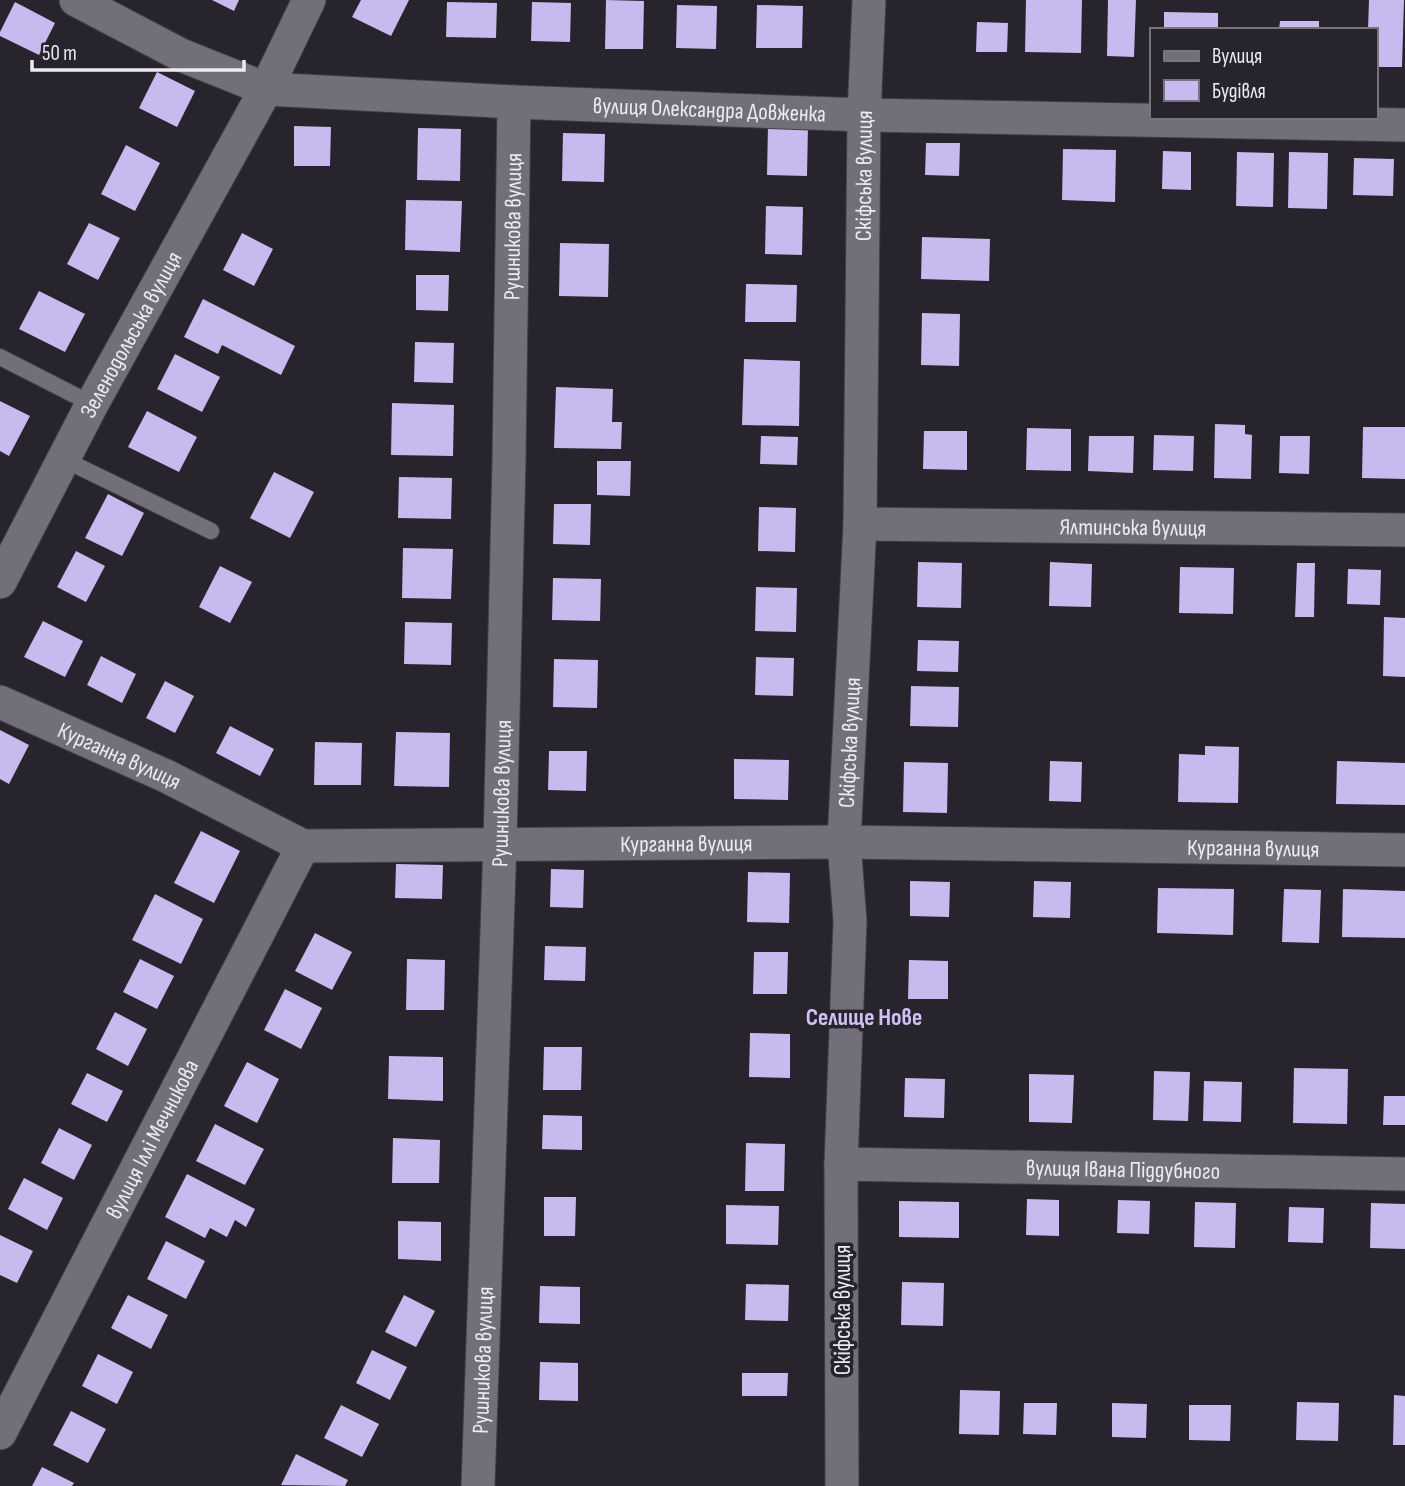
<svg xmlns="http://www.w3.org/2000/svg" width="1405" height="1486" font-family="'Sofia Sans Condensed',sans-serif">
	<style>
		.building { fill: #c8b9ee }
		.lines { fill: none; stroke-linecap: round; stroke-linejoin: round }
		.lane-casing { stroke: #413e46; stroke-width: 18 }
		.street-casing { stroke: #413e46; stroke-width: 35 }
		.lane { stroke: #726f7a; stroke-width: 16 }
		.street { stroke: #726f7a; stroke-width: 33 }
		.labels { text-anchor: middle; stroke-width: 7; stroke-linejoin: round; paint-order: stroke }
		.street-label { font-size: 23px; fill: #edebf2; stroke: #27242e }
		.neighbourhood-label { font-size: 24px; font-weight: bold; fill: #d0c0f8; stroke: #27242e }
	</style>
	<rect width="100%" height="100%" fill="#27242e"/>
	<path class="building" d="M212,0H239L234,11Z
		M361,0H409L391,36L352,17Z
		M606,0L644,1L643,49H605Z
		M1026,0H1082L1081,53L1025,52Z
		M1108,0H1136L1134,57L1107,56Z
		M1369,0H1404L1402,67H1375V30H1368Z
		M15,2L55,23L39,55L0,36V32Z
		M447,2L497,3L496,38L446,37Z
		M532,2L571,3L570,42L531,41Z
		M677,5L717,6L716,49L676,48Z
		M757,5L803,6L802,48H756Z
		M1164,12L1218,13V30H1164Z
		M1280,21H1319V30H1279Z
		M977,22L1008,23L1007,52H976Z
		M157,72L195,91L177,127L139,108Z
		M768,125L808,126L807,176L767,175Z
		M294,126L331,127L330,166H294Z
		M418,128L461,129L460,181L417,180Z
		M563,133L605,134L604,182L562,181Z
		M926,143H960L959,176L925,175Z
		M126,145L160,163L135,211L101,194Z
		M1063,149L1116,150L1115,202L1062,200Z
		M1163,151L1191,152V190L1162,189Z
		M1237,152L1274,153L1273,207L1236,206Z
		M1289,152L1328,153L1327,209L1288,208Z
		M1354,158L1394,159L1393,196L1353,195Z
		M406,200L462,201L460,252L405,250Z
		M766,206L803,207L802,255L765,254Z
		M89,223L120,238L98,280L67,264Z
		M242,233L273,249L254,286L223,270Z
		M922,237L990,239L989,281L921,279Z
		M560,243L609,244L608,297L559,296Z
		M416,275H449L448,311L416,310Z
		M746,284L797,285L796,322H745Z
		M39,291L85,314L65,352L19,329Z
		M203,299L295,346L281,375L222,345L218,354L184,337Z
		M922,313L960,314L959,366L921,365Z
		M415,342L454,343L453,383L414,382Z
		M175,354L220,377L202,412L157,389Z
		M744,359L800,361L799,426L742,425Z
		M556,387L613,389L612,422H622L621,449L554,448Z
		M0,401L30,416L9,456L0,451Z
		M392,403L454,405L453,456L391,455Z
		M147,411L197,437L179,472L128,447Z
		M1215,424L1245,425V434L1252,435L1251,479L1214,478Z
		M1363,427H1405V479L1362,478Z
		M1027,428L1071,429V471L1026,470Z
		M924,431H967V470L923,469Z
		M1154,435L1194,436L1193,471L1153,470Z
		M761,436L798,437L797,465L760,464Z
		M1089,436H1134L1133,473L1088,471Z
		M1280,436H1310L1309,474L1279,473Z
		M597,461H631L630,496L597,495Z
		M274,472L314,492L290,538L250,518Z
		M399,477L452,478L451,519L398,518Z
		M108,494L144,513L122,556L85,538Z
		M554,504H591L590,545L553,544Z
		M759,507L796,508L795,552L758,551Z
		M403,548L453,549L451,599L402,598Z
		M76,551L105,566L86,602L57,587Z
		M918,562L962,563L961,608L917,607Z
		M1050,562L1092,564L1091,607L1049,606Z
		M1297,563H1315L1314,617H1295Z
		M220,566L252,582L230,623L199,607Z
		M1180,567L1234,568L1233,614L1179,613Z
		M1348,569L1381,570L1380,605L1347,604Z
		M553,578L601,579L600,621L552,620Z
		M756,587L797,588L796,632L755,631Z
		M1384,617L1405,618V677L1383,676Z
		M43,621L83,641L65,677L24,657Z
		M405,622L452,623L451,665L404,664Z
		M918,640L959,641L958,672L917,671Z
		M101,656L136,674L122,703L87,685Z
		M756,657L794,658L793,696L755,695Z
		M554,659L598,660L597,708L553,707Z
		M165,681L194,696L175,733L146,718Z
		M911,686L959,687L958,727L910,726Z
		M230,726L274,749L260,776L216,753Z
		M0,730L29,745L9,784L0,779Z
		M396,732L450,733L449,787L394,786Z
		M315,742L362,743L361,785H314Z
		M1205,746L1239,747L1238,803L1178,802L1179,754L1205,755Z
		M549,751H587L586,791L548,790Z
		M734,759L789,760L788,800L734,799Z
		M1050,761L1082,762L1081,802L1049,801Z
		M1337,761L1405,763V805L1336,804Z
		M904,762L948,763L947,813L903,812Z
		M201,831L240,851L214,903L174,883Z
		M396,864L443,865L442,899L395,898Z
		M551,869L584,870L583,908L550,907Z
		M748,872L790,873L789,923L747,922Z
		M910,881L950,882L949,917L910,916Z
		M1034,881L1071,882L1070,918L1033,917Z
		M1158,888L1234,889L1233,935L1157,933Z
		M1284,889L1321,890L1319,943L1282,942Z
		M1343,889L1405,891V938L1342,937Z
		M155,894L203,919L181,964L132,940Z
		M315,933L352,952L332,990L295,971Z
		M545,946L586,947L585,981L544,980Z
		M754,952H788L787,994H753Z
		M140,959L174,976L157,1009L123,992Z
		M407,959L445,960L444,1010H406Z
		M909,960L948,961V999H908Z
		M285,989L322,1008L301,1049L264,1030Z
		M115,1012L147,1029L128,1066L96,1049Z
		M750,1033L790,1034V1078L749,1077Z
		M544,1047H582L581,1090H543Z
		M389,1056L443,1057V1101L388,1099Z
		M247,1062L279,1079L257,1123L224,1106Z
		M1294,1068L1348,1069L1347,1124L1293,1123Z
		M1154,1071L1190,1072L1188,1121L1153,1120Z
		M87,1073L123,1091L107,1122L71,1104Z
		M1029,1074L1074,1075L1072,1123L1029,1122Z
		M905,1078L945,1079L944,1118L904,1117Z
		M1204,1081L1242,1082L1241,1122L1203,1121Z
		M1384,1096H1405V1125H1383Z
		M543,1115L582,1116V1150L542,1149Z
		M215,1124L264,1149L245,1185L196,1161Z
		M59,1128L92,1145L74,1180L41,1163Z
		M393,1138L440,1140L439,1183H392Z
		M746,1143L785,1144L784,1191H745Z
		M187,1174L255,1209L246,1227L235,1220L227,1237L210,1228L205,1238L165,1217Z
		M24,1178L63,1198L47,1230L8,1209Z
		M544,1197H576L575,1236H544Z
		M1027,1199L1059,1200V1236L1026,1235Z
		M1118,1200L1150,1201L1149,1234L1117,1233Z
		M899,1201L959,1202V1238L899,1237Z
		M1195,1202L1236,1203L1235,1248L1194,1247Z
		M1371,1203L1405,1204V1249L1370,1248Z
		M726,1205L779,1206L778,1245L726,1244Z
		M1289,1207L1324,1208L1323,1243L1288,1242Z
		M398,1221L441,1222V1261L398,1259Z
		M0,1235L33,1251L17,1283L0,1275Z
		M166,1241L205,1261L186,1299L147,1279Z
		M902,1282L944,1283L943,1326L901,1325Z
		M746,1284L789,1285L788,1321L745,1320Z
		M540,1286L580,1287V1324L539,1323Z
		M128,1295L168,1315L151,1349L111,1328Z
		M404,1295L435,1311L416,1347L385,1332Z
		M372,1350L407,1367L390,1400L356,1383Z
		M98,1354L133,1372L117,1404L82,1386Z
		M540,1362L578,1363V1401L539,1400Z
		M742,1373H788L787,1396H742Z
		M960,1390L1000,1391L999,1435L959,1434Z
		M1394,1395L1405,1396V1445H1393Z
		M1297,1402L1339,1403L1338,1441L1296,1440Z
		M1024,1403H1057L1056,1435L1023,1434Z
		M1112,1403L1147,1404L1146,1438L1112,1437Z
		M341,1405L379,1424L362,1457L324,1438Z
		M1189,1405H1231L1230,1441L1189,1440Z
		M71,1411L106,1429L88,1463L53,1445Z
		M296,1454L348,1480L345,1486L281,1485Z
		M42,1467L74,1483L72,1486H32Z"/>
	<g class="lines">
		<g class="lane-casing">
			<path id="lane" d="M0,357L92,404
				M63,459L211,531"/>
		</g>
		<g class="street-casing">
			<g id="street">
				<path id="s1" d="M76,0L181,55L266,89L514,102L864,115L1405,125"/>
				<path id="s2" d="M860,524L1405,530"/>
				<path id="s3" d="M0,582L92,404L266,89L309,0"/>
				<path id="s4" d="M0,702L166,776L303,846L844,842L1405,850"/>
				<path id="s5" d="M841,1164L1405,1174"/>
				<path id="s6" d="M0,1433L303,846"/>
				<path id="s7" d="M478,1486L500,843L509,460L514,102"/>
				<path id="s8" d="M842,1486L841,1164L850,921L844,842L860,524L864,115L869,0"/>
			</g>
		</g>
		<use href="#lane" class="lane"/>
		<use href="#street" class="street"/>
	</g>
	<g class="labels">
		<g class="street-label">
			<text dy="8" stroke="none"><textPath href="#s1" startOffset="654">вулиця Олександра Довженка</textPath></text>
			<text dy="8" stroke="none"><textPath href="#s8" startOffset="1311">Скіфська вулиця</textPath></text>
			<text dy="8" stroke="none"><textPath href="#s7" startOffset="1260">Рушникова вулиця</textPath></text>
			<text dy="8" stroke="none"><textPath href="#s3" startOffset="280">Зеленодольська вулиця</textPath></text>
			<text dy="8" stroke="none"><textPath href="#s2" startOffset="273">Ялтинська вулиця</textPath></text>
			<text dy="8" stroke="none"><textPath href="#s8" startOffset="744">Скіфська вулиця</textPath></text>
			<text dy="8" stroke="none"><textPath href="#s4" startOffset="131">Курганна вулиця</textPath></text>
			<text dy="8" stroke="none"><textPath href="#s7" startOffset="693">Рушникова вулиця</textPath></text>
			<text dy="8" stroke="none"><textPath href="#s4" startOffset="719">Курганна вулиця</textPath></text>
			<text dy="8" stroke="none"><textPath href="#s4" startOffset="1286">Курганна вулиця</textPath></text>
			<text dy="8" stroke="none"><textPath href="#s6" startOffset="331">вулиця Іллі Мечникова</textPath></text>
			<text dy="8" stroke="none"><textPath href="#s5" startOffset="282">вулиця Івана Піддубного</textPath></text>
			<text transform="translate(842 1310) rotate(-90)" y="8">Скіфська вулиця</text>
			<text dy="8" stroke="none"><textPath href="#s7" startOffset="126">Рушникова вулиця</textPath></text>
		</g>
		<g class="neighbourhood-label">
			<text x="864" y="1025">Селище Нове</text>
		</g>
	</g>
	<rect x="1150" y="28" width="228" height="91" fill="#27242e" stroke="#76747c" stroke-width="2"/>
	<rect x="1164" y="51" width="35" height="10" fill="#726f7a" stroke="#76747c" stroke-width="2"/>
	<text x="1212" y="63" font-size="21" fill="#edebf2">Вулиця</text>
	<rect x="1164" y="80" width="35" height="21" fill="#c8b9ee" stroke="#76747c" stroke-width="2"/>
	<text x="1212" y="98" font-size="21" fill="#edebf2">Будівля</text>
	<path d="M32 60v10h212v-10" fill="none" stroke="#edebf2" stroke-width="3.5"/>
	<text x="42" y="60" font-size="21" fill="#edebf2" stroke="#27242e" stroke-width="5" paint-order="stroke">50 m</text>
</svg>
